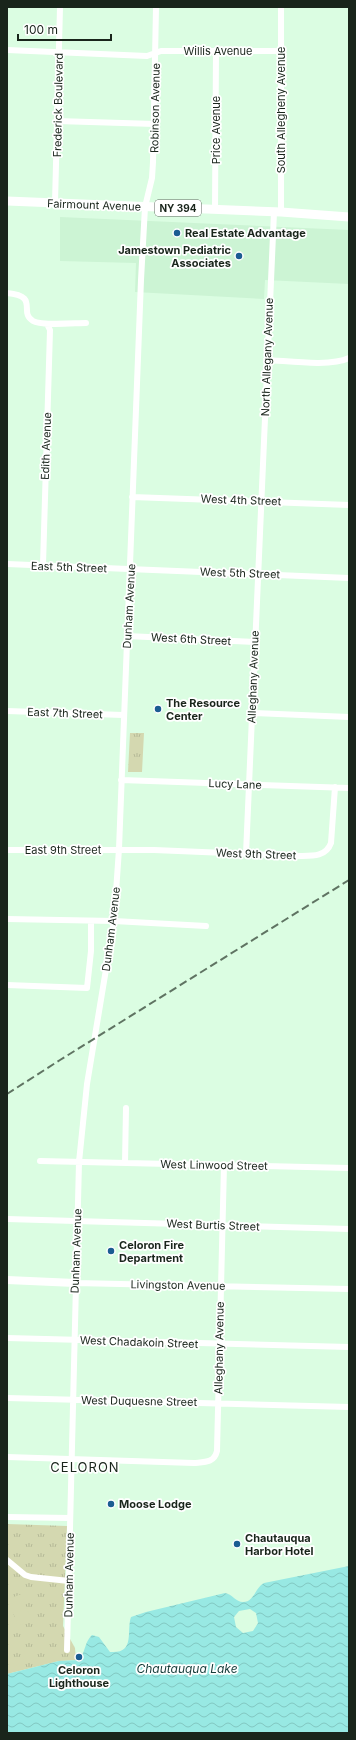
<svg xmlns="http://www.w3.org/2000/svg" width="356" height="1740" font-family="Inter,sans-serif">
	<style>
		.built { fill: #ccf4d4 }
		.grass { fill: url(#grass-tufts) }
		.garden { fill: #d4d8b0 }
		.water { fill: url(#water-waves); fill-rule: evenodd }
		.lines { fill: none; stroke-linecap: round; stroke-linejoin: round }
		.street { stroke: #fff; stroke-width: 6 }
		.secondary { stroke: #fff; stroke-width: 8 }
		.primary { stroke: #fff; stroke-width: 9 }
		.rail { stroke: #5f7362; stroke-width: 2; stroke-dasharray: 8 4; stroke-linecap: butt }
		.poi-dot { fill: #1b5c92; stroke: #fff; stroke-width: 1.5 }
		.labels { text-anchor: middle; stroke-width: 3.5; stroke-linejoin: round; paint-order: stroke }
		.shield { fill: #fff; stroke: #5e665f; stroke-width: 1 }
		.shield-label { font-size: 10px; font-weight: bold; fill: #19251b }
		.street-label { font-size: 11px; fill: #19251b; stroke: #fff }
		.poi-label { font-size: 11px; font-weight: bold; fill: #19251b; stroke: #fff; text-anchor: start }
		.water-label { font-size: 12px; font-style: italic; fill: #163d3a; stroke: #fff }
		.quarter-label { font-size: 13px; letter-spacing: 1px; fill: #19251b; stroke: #fff }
	</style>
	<defs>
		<pattern id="grass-tufts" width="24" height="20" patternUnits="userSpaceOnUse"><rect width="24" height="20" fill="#d4d8b0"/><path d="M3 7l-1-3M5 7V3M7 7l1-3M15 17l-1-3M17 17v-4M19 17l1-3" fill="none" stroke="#b5b997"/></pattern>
		<pattern id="water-waves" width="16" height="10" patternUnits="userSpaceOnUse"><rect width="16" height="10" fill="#98e9e3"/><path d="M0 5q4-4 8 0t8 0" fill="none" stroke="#82c8c2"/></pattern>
	</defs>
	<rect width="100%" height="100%" fill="#dbfde2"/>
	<path class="built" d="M60,217L349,230V284L265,280L264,299L135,292L136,263L60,261Z"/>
	<path class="grass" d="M130,733H144L142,772H128Z
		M7,1524L67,1526L63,1626L75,1648L76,1660L59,1661L7,1674Z"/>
	<path class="garden" d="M22,1594L31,1620L18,1626L8,1599Z"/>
	<path class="water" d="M349,1566V1733H7V1674L59,1661L79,1660C86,1651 84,1643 92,1635L99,1637L110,1652C136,1654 126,1631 131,1617L146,1612L225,1593C232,1594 236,1602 243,1602C254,1602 255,1588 264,1583ZM250,1609L256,1613L258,1623L253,1631L243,1633L236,1627L234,1617L239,1611Z"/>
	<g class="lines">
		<path class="street" d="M281,7V212
			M7,50L147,56L161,51H280
			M57,121L155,124
			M55,203L60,7
			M215,210L216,50
			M7,293C40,296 18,312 33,321C41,326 75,323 86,323
			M267,360C289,361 330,367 349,358
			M132,497L349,505
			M7,564L349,578
			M43,565L50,330L47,324
			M127,636L255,642
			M7,711L123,715
			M252,713L349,717
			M121,780L349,788
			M7,850H154L299,856C312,856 326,857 331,843L335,787
			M246,854L274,212
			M7,919L114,921L206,926
			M7,985L87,988L91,951V921
			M40,1161L349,1168
			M125,1163L126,1108
			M7,1219L349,1229
			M75,1283L349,1289
			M7,1338L349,1347
			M7,1398L349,1407
			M7,1457L194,1463C205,1462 214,1463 217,1451L224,1165
			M7,1517L70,1518
			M7,1560L25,1575L31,1577L69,1581
			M67,1650L79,1162L87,1084L114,921L119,849L141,280L145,207L152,178L153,162L156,7"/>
		<path class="secondary" d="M7,1280L75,1283"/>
		<path class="primary" d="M7,201L281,212L349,217"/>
		<path class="rail" d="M7,1094L60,1060L349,880"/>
	</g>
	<g class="poi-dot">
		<circle cx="177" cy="233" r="4"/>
		<circle cx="239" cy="256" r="4"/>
		<circle cx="158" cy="709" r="4"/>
		<circle cx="111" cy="1251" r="4"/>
		<circle cx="111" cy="1504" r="4"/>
		<circle cx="237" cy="1544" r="4"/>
		<circle cx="79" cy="1657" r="4"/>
	</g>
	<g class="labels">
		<rect class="shield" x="155" y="200" width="46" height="16" rx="3"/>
		<g class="shield-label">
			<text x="178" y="212">NY 394</text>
		</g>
		<g class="street-label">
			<text x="218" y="55">Willis Avenue</text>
			<text transform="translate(58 105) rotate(-89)" y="4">Frederick Boulevard</text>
			<text transform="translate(155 108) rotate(-89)" y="4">Robinson Avenue</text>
			<text transform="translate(281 110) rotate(-90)" y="4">South Allegheny Avenue</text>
			<text transform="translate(216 130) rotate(-90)" y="4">Price Avenue</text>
			<text transform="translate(94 205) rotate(2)" y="4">Fairmount Avenue</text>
			<text transform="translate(267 357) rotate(-88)" y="4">North Allegany Avenue</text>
			<text transform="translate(46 446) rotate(-88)" y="4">Edith Avenue</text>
			<text transform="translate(241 500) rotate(2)" y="4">West 4th Street</text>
			<text transform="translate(69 567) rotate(2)" y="4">East 5th Street</text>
			<text transform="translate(240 573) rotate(2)" y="4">West 5th Street</text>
			<text transform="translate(129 606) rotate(-87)" y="4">Dunham Avenue</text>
			<text transform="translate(191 639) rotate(3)" y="4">West 6th Street</text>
			<text transform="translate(253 677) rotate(-88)" y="4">Alleghany Avenue</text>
			<text transform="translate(65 713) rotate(2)" y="4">East 7th Street</text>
			<text transform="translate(235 784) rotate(2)" y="4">Lucy Lane</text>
			<text x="63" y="854">East 9th Street</text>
			<text transform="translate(256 854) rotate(2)" y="4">West 9th Street</text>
			<text transform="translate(111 929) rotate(-83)" y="4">Dunham Avenue</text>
			<text transform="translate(214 1165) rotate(1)" y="4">West Linwood Street</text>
			<text transform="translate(213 1225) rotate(2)" y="4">West Burtis Street</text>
			<text transform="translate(76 1251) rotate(-88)" y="4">Dunham Avenue</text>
			<text transform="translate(178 1285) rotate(1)" y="4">Livingston Avenue</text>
			<text transform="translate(139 1342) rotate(2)" y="4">West Chadakoin Street</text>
			<text transform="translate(219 1348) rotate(-89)" y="4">Alleghany Avenue</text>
			<text transform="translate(139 1401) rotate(1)" y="4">West Duquesne Street</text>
			<text transform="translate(69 1575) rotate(-89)" y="4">Dunham Avenue</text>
		</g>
		<g class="poi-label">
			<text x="185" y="237">Real Estate Advantage</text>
			<text x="231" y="254" text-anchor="end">Jamestown Pediatric<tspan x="231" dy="13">Associates</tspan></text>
			<text x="166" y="707">The Resource<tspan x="166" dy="13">Center</tspan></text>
			<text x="119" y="1249">Celoron Fire<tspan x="119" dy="13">Department</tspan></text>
			<text x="119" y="1508">Moose Lodge</text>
			<text x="245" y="1542">Chautauqua<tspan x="245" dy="13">Harbor Hotel</tspan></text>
			<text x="79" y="1674" text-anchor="middle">Celoron<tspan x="79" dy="13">Lighthouse</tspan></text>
		</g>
		<g class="water-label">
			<text x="187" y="1673">Chautauqua Lake</text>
		</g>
		<g class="quarter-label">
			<text x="85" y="1472">CELORON</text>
		</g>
	</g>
	<rect width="356" height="1740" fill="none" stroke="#19251b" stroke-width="16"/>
	<path d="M18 34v6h93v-6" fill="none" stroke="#19251b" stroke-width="2"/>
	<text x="24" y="34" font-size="12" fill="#19251b" stroke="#ffffff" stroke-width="3" paint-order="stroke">100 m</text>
</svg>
